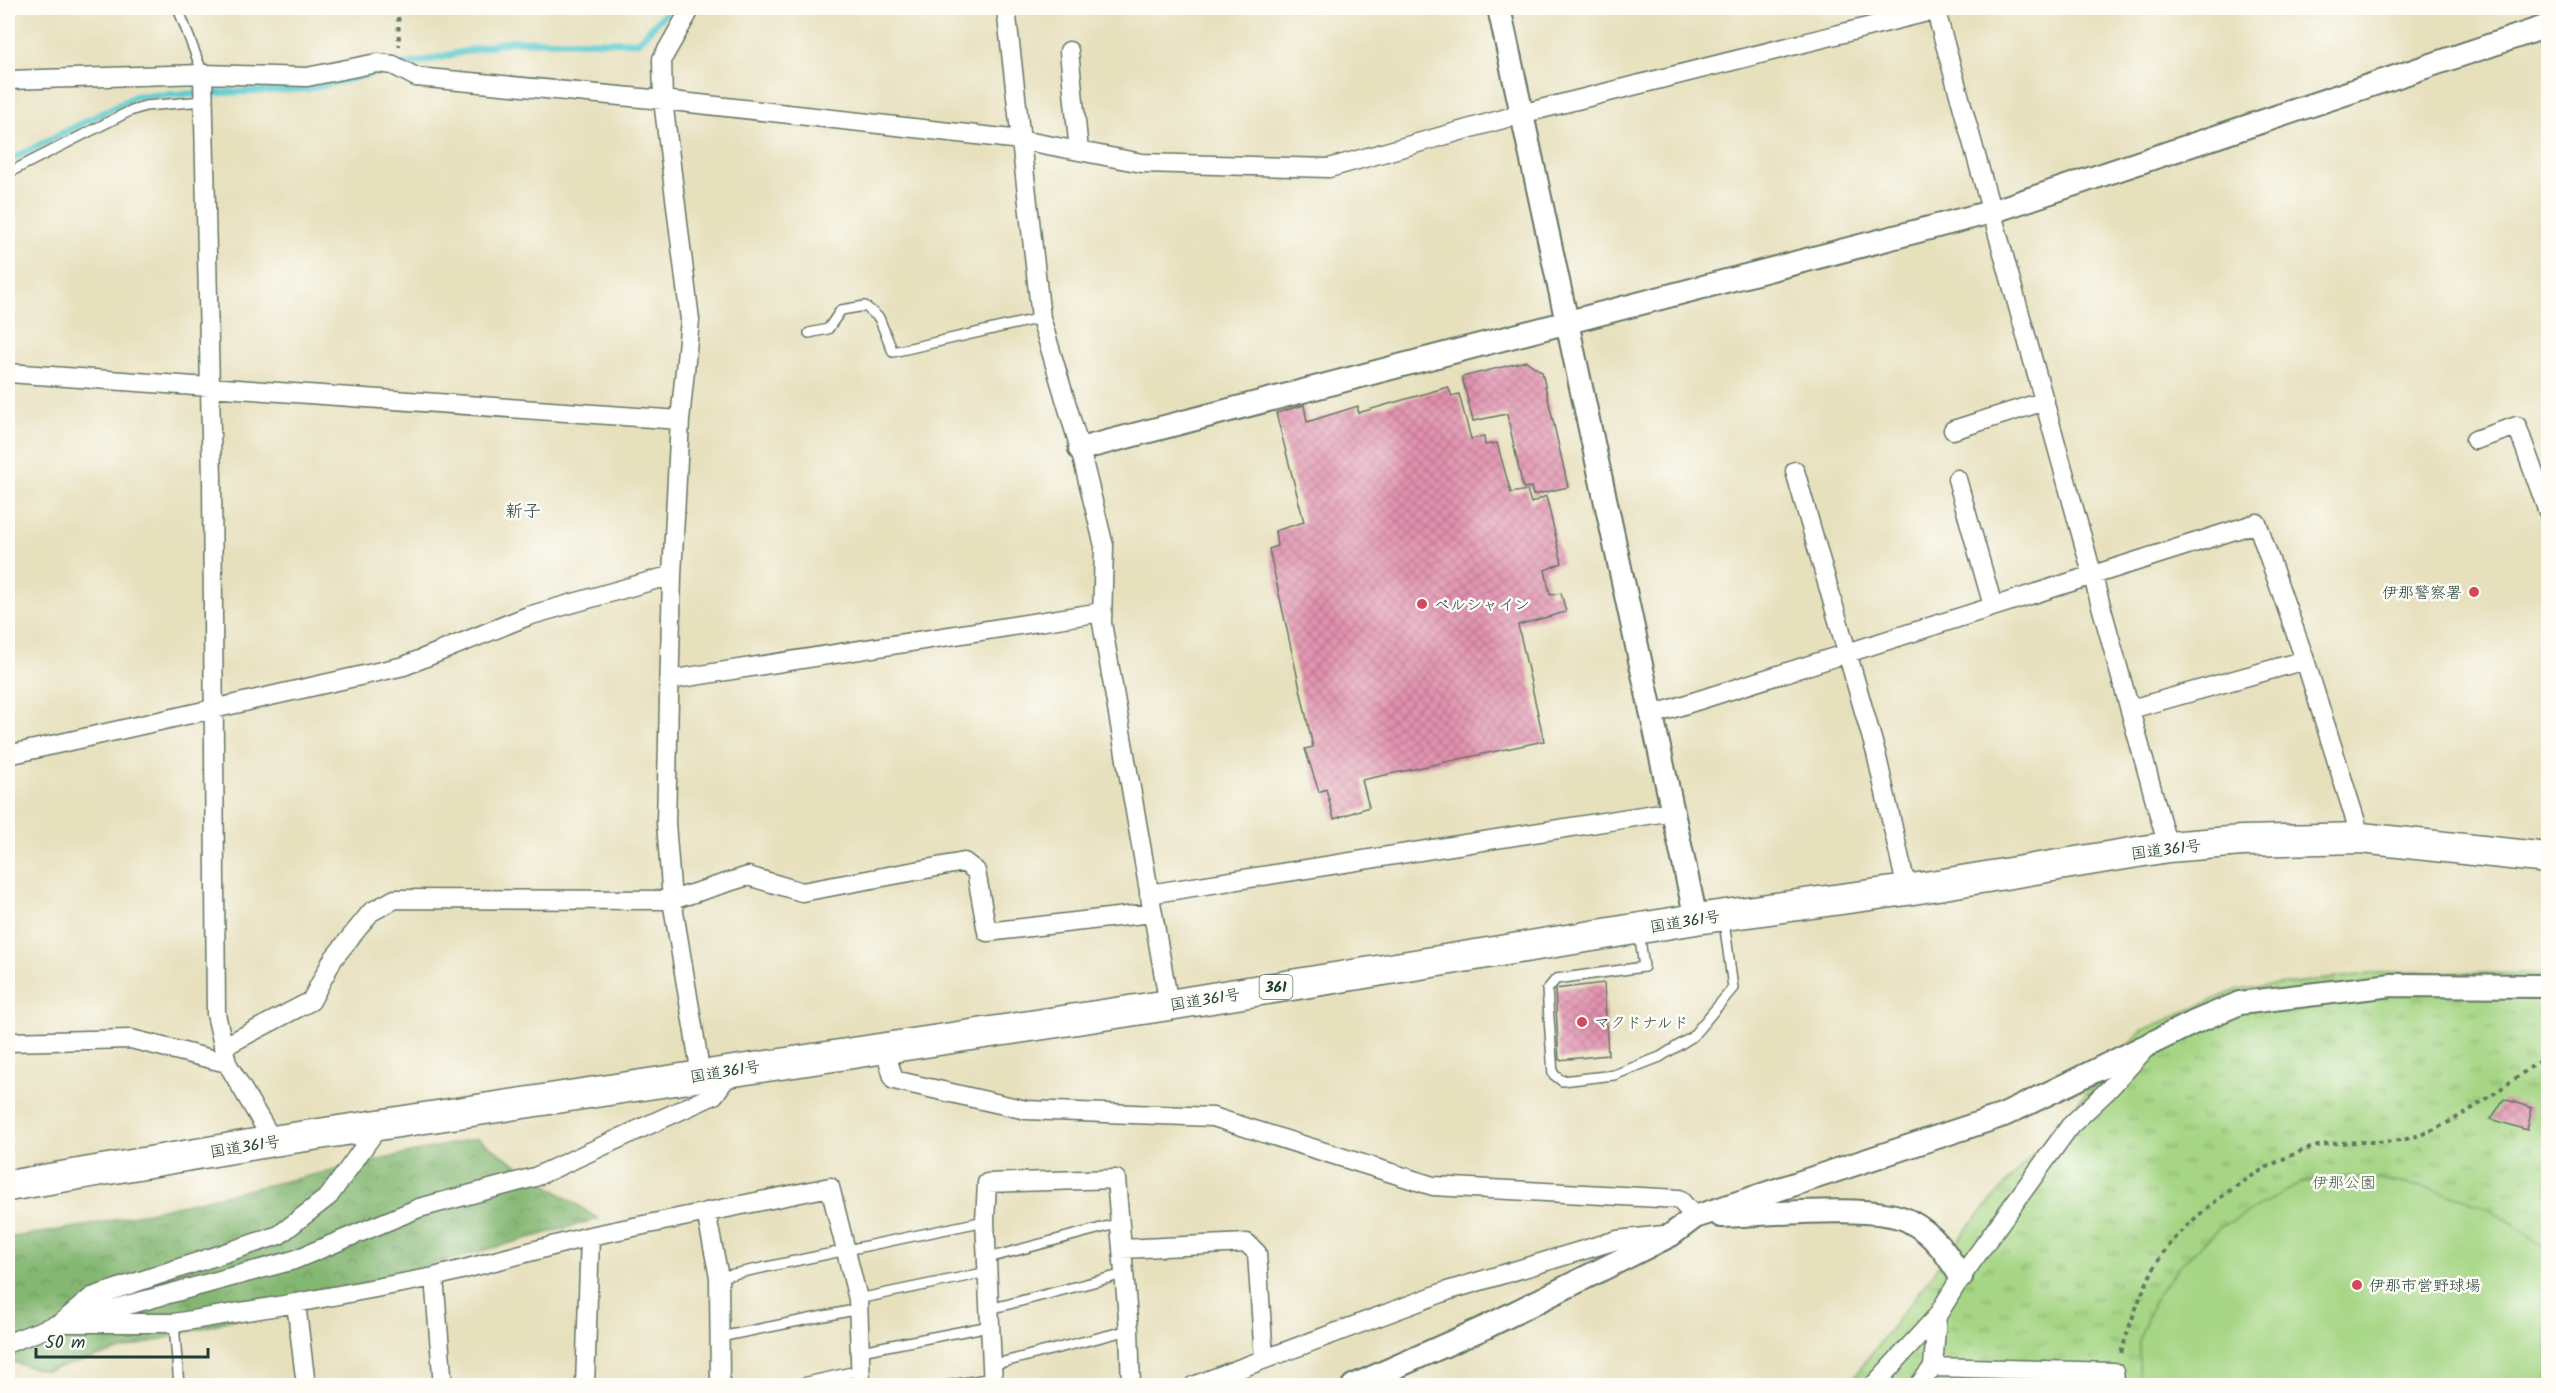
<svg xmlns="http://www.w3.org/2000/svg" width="2556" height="1393" font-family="Kalam,'Klee One',sans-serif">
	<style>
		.forest { fill: url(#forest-crowns); stroke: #527a53; stroke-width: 1.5 }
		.park { fill: url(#park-tufts); stroke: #628a5c; stroke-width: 1.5 }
		.garden { fill: #a6d685; stroke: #628a5c; stroke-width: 1.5 }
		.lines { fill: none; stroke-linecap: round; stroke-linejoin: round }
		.stream { stroke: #5ccad0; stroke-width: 7 }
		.building { fill: url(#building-cross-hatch) }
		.service-casing { stroke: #657664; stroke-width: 12 }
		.minor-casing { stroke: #657664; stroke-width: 21 }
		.tertiary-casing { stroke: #657664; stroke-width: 26 }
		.trunk-casing { stroke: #657664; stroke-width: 33 }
		.path { stroke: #657664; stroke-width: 4; stroke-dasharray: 4.5 4.5; stroke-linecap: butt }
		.service { stroke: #fff; stroke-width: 9 }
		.minor { stroke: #fff; stroke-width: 18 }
		.tertiary { stroke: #fff; stroke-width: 22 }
		.trunk { stroke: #fff; stroke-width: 30 }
		.poi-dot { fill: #d1495b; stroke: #fdfcf7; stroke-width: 2 }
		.labels { text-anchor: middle; stroke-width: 5; stroke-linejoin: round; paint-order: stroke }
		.shield { fill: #fdfcf7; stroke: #62766e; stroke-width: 1.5 }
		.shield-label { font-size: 15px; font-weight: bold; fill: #1f3d34 }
		.poi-label { font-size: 16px; fill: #1f3d34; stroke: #fdfcf7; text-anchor: start }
		.street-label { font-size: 16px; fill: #1f3d34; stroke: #fdfcf7 }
		.park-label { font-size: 16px; fill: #416348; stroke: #fdfcf7 }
		.neighbourhood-label { font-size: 18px; fill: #1f3d34; stroke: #fdfcf7 }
	</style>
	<defs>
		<pattern id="forest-crowns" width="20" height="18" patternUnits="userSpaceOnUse" patternTransform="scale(1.5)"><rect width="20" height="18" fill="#84b772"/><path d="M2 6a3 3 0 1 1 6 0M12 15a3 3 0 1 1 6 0" fill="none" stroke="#6b965e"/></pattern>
		<pattern id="park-tufts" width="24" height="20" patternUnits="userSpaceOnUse" patternTransform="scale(1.5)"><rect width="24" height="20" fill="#a6d685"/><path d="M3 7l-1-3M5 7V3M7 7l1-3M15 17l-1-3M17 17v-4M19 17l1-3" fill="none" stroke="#87af6e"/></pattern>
		<pattern id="building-cross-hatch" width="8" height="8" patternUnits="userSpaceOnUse" patternTransform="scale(1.5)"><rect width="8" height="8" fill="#e290ae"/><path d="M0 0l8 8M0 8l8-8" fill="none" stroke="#b7778e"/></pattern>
	</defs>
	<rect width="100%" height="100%" fill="#fdfcf7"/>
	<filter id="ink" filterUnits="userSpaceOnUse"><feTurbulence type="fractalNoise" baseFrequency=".0167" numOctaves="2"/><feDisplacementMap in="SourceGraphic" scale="12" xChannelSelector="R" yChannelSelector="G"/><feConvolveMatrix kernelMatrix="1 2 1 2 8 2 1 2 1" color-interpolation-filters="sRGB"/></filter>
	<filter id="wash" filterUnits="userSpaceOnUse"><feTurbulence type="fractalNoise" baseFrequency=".008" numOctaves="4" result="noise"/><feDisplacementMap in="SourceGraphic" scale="24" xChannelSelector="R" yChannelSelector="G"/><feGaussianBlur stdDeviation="1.35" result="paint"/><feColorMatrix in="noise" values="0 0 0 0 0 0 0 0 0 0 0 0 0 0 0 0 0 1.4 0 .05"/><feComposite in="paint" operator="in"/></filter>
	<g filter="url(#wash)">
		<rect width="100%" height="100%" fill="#e7e0bd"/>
		<path class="forest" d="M477,1138L598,1219L46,1371L8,1361V1238L91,1225Z"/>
		<path class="park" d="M2384,972L2548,974V1385L1847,1386L1970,1225L2141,1031L2236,990Z"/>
		<path class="garden" d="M2346,1177C2387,1179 2447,1189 2483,1207C2507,1218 2528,1235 2548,1252V1385H2139V1341L2153,1302L2177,1268L2219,1228L2303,1182Z"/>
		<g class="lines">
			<path class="stream" d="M402,66L511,41L638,42L670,8
				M8,161L136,96L307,89L386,70"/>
		</g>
		<g id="blocks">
			<path class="building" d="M1526,361L1542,372L1568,487L1533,495L1531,487L1523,488L1507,414L1473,421L1462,377Z
				M1448,387L1452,396L1459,394L1471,439L1484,436L1485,445L1497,443L1511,493L1527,490L1531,503L1546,496L1562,563L1545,570L1550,595L1561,593L1566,612L1518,625L1544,741L1362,780L1369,807L1334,819L1326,789L1319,792L1305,749L1313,747L1269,549L1277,546L1275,531L1304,522L1276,413L1304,405L1307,422L1358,406V413Z
				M1604,983L1608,1055L1559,1060L1555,989Z
				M2504,1099L2532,1108L2527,1130L2491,1119Z"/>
		</g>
	</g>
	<g filter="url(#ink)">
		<use href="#blocks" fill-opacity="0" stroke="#657664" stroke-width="1.5"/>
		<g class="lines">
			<g class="service-casing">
				<path id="service" d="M178,8L203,74
					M8,173L130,111L145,106L203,101
					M809,333L828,329L841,310L865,306L879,318L893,352L1041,318
					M1639,932L1644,967L1556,979L1547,990L1553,1074L1562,1081L1614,1075L1660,1057L1692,1037L1733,988L1724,921
					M988,1258L1120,1223
					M719,1277L985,1221
					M858,1299L988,1272
					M990,1309L1124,1274
					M174,1323L179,1386
					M720,1337L859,1309
					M861,1351L990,1326
					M992,1365L1129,1330
					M789,1386L861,1370
					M945,1386L993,1378"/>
			</g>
			<g class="minor-casing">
				<path id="minor" d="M691,8L662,59L663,100L690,320L680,420L672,575L666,823L672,900L701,1075
					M1006,8L1041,318L1080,449L1104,546L1102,623L1169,1005
					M1935,8L2168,847
					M1069,51L1079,151
					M203,74L212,479L216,1014L227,1063L273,1141
					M8,80L203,74L307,77L377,63L393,65L416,77L663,100L1021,140L1142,163L1329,168L1521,114L1943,8
					M8,373L680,420
					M1953,430L2045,401
					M2475,440L2517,426L2548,512
					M1795,471L1876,753L1907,890
					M1957,479L1993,606
					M669,680L1102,612
					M2131,709L2305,660
					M1652,715L2257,523L2305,660L2361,838
					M8,755L404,666L528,616L672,575
					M1149,894L1673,811
					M8,1042L131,1039L227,1063
					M223,1047L311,1001L333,959L371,912L395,899L672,900L748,876L802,892L964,862L976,871L987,932L1152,913
					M884,1047L894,1080L1026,1110L1213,1117L1433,1186L1679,1199L1695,1217
					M379,1126L329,1196L279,1235L92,1297L61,1323H174L296,1303L434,1277L590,1236L830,1187L858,1299L861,1386
					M706,1212L719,1277L720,1386
					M1122,1249L1247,1243L1257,1253L1264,1359
					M434,1277L443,1386
					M296,1303L306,1386
					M8,1343L61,1323L294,1260L419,1208L535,1177L714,1095L732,1070
					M1933,1367L2114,1372L2116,1386
					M585,1386L590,1236
					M993,1386L985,1221L987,1183L1116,1179L1129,1330L1131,1386
					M1193,1386L1447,1291L1617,1240L1664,1235
					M1873,1386L1937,1316L1961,1277L2070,1126L2109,1089L2145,1049
					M1918,1386L1933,1367L1937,1316"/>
			</g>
			<g class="tertiary-casing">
				<path id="tertiary" d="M1499,8L1696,919
					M1080,449L1991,212L2548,26
					M1721,1216C1762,1215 1877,1203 1909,1221C1934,1234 1947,1254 1961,1277
					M1353,1386L1486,1327L1671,1235L1695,1217L2004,1115L2195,1022L2240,1003L2392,985L2548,986"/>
			</g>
			<g class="trunk-casing">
				<path id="trunk" d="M8,1186L273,1141L1169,1005L1696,919L1907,890L2168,847L2242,841L2361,838L2548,858"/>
			</g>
			<path class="path" d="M398,8L399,46
				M2121,1353C2131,1321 2141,1290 2158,1261C2186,1215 2270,1156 2322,1145C2352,1139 2390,1146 2417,1136C2462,1121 2509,1082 2548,1055"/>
			<use href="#service" class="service"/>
			<use href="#minor" class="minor"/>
			<use href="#tertiary" class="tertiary"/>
			<use href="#trunk" class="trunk"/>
		</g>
	</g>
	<g class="poi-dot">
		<circle cx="2474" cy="592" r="6"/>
		<circle cx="1422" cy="604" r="6"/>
		<circle cx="1582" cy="1022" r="6"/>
		<circle cx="2357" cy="1285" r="6"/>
	</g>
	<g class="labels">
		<rect class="shield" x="1259.5" y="975" width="33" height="24" rx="4.5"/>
		<g class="shield-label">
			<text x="1276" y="992">361</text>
		</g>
		<g class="poi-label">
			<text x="2462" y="598" text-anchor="end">伊那警察署</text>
			<text x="1434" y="610">ベルシャイン</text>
			<text x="1594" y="1028">マクドナルド</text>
			<text x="2369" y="1291">伊那市営野球場</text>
		</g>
		<g class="street-label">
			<text transform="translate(2166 849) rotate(-7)" y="6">国道361号</text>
			<text transform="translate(1685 921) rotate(-9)" y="6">国道361号</text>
			<text transform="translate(1205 999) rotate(-9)" y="6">国道361号</text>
			<text transform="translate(725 1071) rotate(-9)" y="6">国道361号</text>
			<text transform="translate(245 1146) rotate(-9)" y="6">国道361号</text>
		</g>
		<g class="park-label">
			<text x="2344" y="1188">伊那公園</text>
		</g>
		<g class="neighbourhood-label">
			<text x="523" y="517">新子</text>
		</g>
	</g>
	<rect width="2556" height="1393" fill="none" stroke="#fdfcf7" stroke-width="30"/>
	<path d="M36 1348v9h172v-9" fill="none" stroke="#1f3d34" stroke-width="3"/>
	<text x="45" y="1348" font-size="18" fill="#1f3d34" stroke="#fdfcf7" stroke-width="4.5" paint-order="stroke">50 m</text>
</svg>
